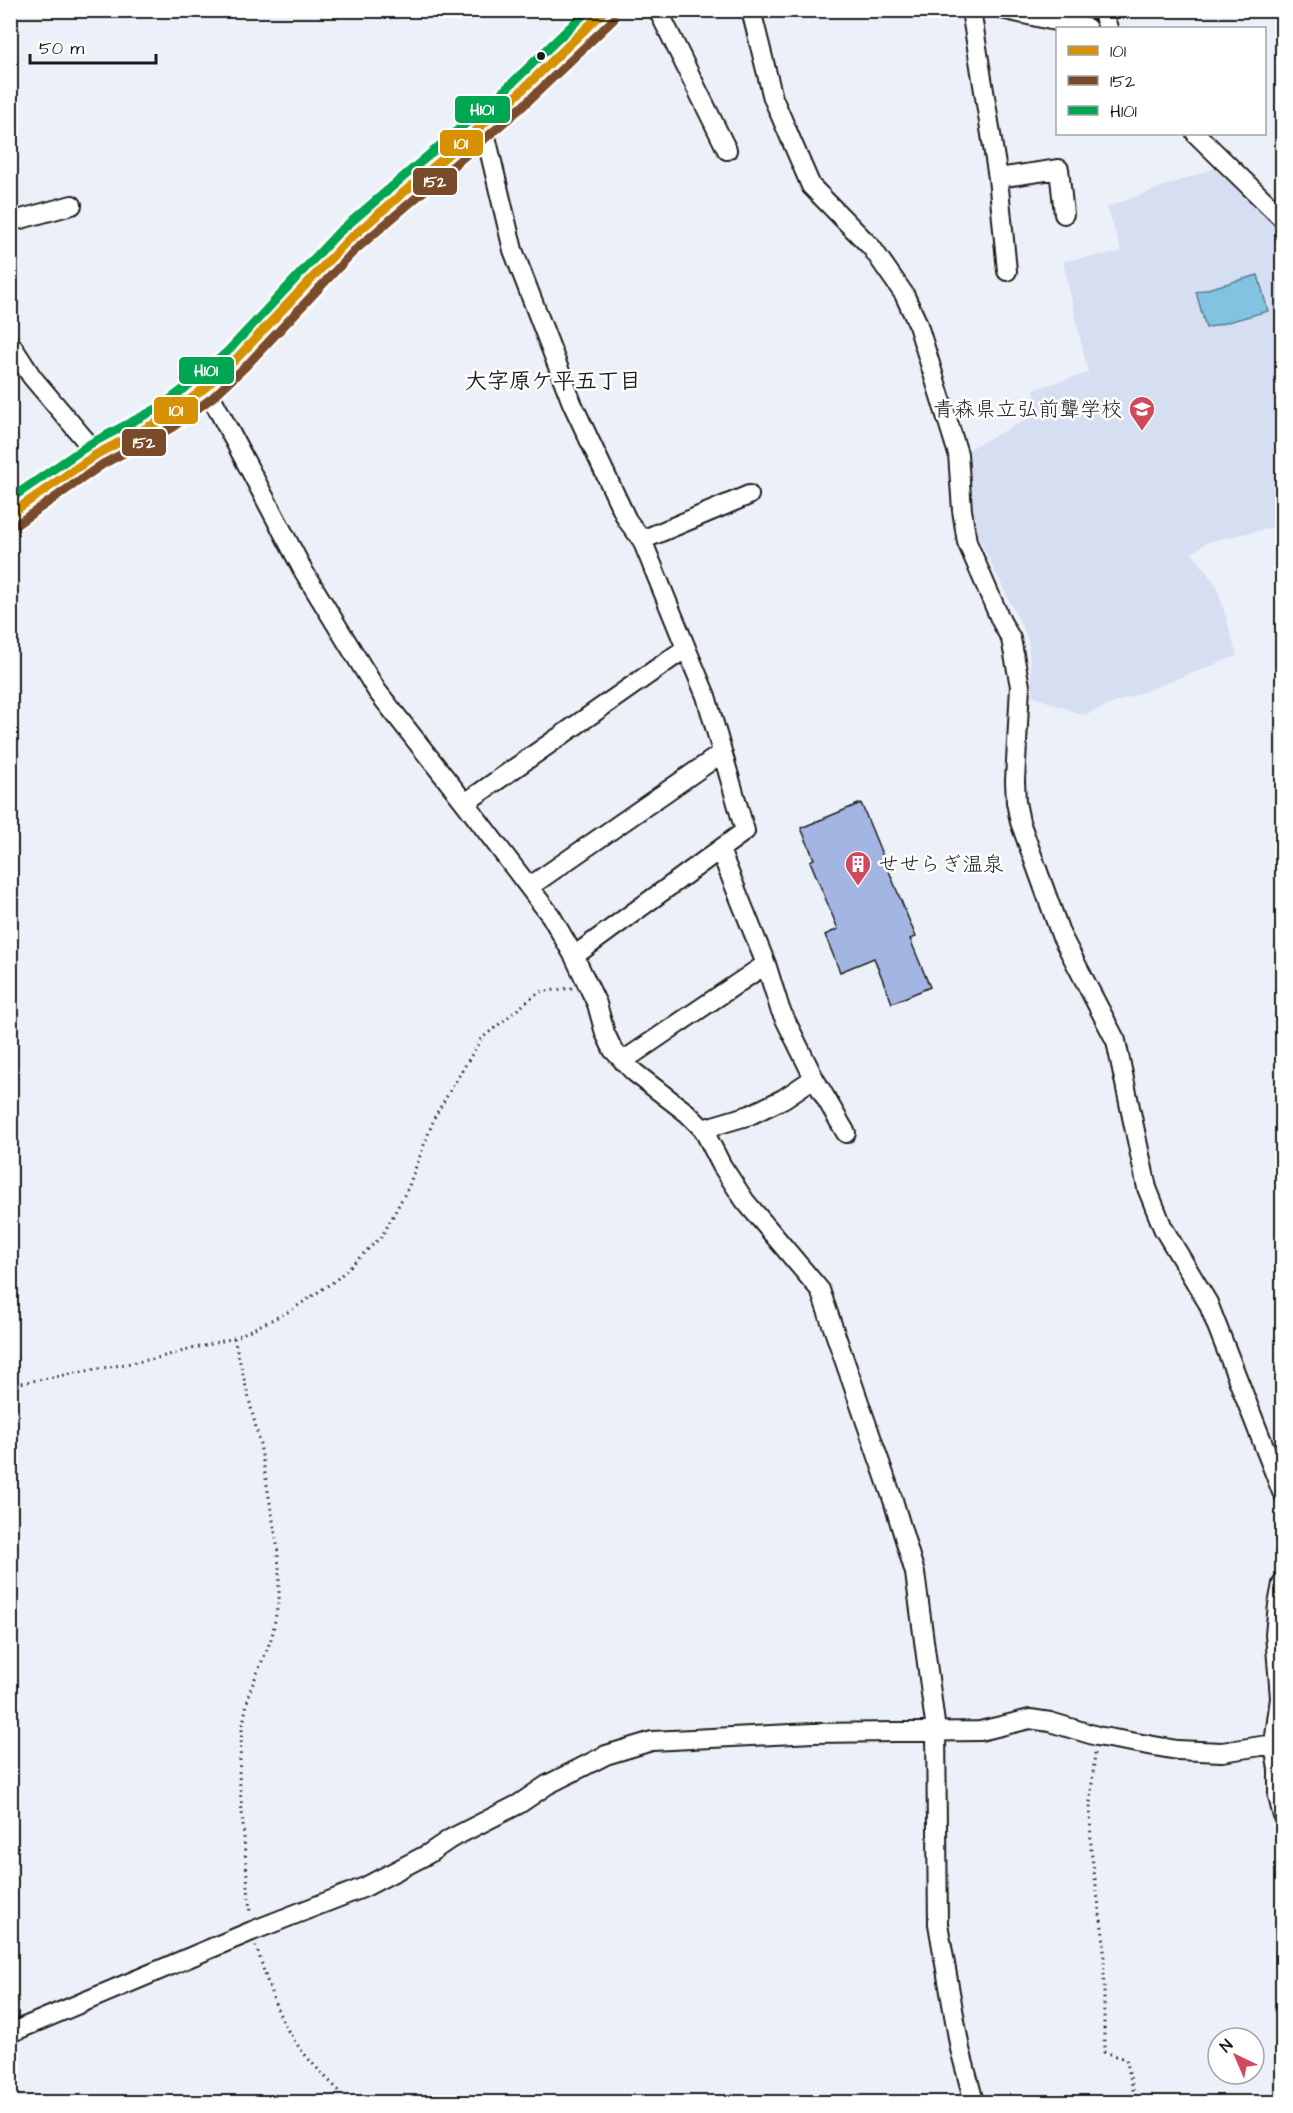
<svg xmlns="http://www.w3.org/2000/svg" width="1293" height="2113" font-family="'Architects Daughter','Klee One',sans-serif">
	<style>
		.built { fill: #d6def2 }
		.water { fill: #82c3e2; stroke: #598093; stroke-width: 1.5 }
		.building { fill: #a2b5e3; stroke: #1c1c1c; stroke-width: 1.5 }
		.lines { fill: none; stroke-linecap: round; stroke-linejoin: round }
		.street-casing { stroke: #1c1c1c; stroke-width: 22 }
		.secondary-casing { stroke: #1c1c1c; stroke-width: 30 }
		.path { stroke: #1c1c1c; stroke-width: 3; stroke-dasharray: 1.5 4.5; stroke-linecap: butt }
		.street { stroke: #fff; stroke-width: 18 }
		.secondary { stroke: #fff; stroke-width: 26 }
		.bus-1-casing { stroke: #fff; stroke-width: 14 }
		.bus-2-casing { stroke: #fff; stroke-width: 14 }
		.bus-3-casing { stroke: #fff; stroke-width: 14 }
		.bus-1 { stroke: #d69104; stroke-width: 9 }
		.bus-2 { stroke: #7a4b2a; stroke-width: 9 }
		.bus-3 { stroke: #00a651; stroke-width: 9 }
		.bus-dot { fill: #1c1c1c; stroke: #fff; stroke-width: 2 }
		.labels { text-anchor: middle; stroke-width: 5; stroke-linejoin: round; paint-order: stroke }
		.poi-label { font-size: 21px; fill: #1c1c1c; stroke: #fff; text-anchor: end }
		.neighbourhood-label { font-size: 22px; font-weight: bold; fill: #1c1c1c; stroke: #fff }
		.line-badge { stroke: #fff; stroke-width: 2 }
		.badge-label { font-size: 16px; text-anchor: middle; font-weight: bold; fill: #fff }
	</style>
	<rect width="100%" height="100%" fill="#ecf0f9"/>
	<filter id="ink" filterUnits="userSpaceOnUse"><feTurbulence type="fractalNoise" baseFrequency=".0167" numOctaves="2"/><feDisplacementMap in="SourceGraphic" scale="12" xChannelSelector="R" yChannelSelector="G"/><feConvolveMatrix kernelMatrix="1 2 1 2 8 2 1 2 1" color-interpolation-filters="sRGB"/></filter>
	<g filter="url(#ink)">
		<path class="built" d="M1223,165L1282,222V538L1280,526L1207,542L1192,553L1217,586L1237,656L1083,715L1033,696L1028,639L976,532L967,450L1036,415L1034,389L1088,373L1063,261L1122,252L1107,207Z"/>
		<path class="water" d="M1258,275L1268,311L1206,328L1196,292Z"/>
		<path class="building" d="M861,803L916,937L910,939L930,987L892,1003L874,958L840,972L825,935L838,929L810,861L814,859L801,828Z"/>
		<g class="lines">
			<g class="street-casing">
				<path id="street" d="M658,10L727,150
					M751,10L773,98L811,186L872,248L904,294L917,322L958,454L962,510L967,542L1001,621L1011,639L1020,686L1015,781L1016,802L1020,822L1061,935L1116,1041L1147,1188L1163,1228L1208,1303L1282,1492
					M971,10L998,178L1007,271
					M1006,10L1087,28
					M1102,10L1108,28
					M483,124L513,250L572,403L627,520L642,540L686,648
					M1196,134L1282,218
					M998,178L1059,169L1064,214
					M10,222L72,205
					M10,343L32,377L97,454
					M206,387L304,572L377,691L465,803L551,916L574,956L597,1004L605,1033L613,1050L634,1072L687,1113L703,1129L722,1166L745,1201L820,1290L893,1500L915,1573L936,1731L938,1924L960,2049L974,2102
					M642,540L749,495
					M465,803L686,648L706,696L745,831L574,956
					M720,850L766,964L780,1009L814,1078L846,1133
					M529,887L722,753
					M623,1061L766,964
					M703,1129L750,1115L783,1099L814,1078
					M1282,1584L1278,1605L1275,1634L1280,1698L1274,1744L1278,1769V1796L1282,1813
					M10,2033L252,1931L365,1887L428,1854L450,1839L519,1804L547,1785L606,1755L652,1741L813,1733L980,1731L1030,1719L1050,1722L1097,1736L1177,1750L1222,1752L1274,1744"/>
			</g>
			<g class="secondary-casing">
				<path id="secondary" d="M10,514L97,454L167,417L206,387L237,358L346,242L515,97L606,10"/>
			</g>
			<path class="path" d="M234,1338L260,1444L277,1544L279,1568V1598L272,1637L249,1693L242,1729L239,1774L250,1913
				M10,1385L153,1359L234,1338L290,1311L336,1280L382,1236L408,1188L435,1116L481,1039L539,992L572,988
				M1095,1753L1090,1803L1091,1850L1104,1942V2052L1126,2059L1136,2102
				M256,1946C265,1973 273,2004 287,2029C303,2057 328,2079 350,2102"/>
			<use href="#street" class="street"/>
			<use href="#secondary" class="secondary"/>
			<g class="bus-1-casing">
				<path id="bus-1" d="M10,514L97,454L167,417L206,387L237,358L346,242L515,97L605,10"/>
			</g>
			<g class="bus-2-casing">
				<path id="bus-2" d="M17,524L103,464L173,427L213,397L246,366L354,251L523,106L614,19"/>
			</g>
			<g class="bus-3-casing">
				<path id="bus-3" d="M10,499L90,444L160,407L198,378L229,350L338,233L507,88L588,10"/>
			</g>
			<use href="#bus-1" class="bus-1"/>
			<use href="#bus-2" class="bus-2"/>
			<use href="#bus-3" class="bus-3"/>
		</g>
	</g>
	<defs>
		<g id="school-pin" transform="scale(1.35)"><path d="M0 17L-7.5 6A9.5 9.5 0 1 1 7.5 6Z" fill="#d1495b" stroke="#fff"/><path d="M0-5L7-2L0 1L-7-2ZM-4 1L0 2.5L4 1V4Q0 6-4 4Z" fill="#fff"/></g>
		<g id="building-pin" transform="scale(1.35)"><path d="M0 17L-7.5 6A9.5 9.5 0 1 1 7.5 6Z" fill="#d1495b" stroke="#fff"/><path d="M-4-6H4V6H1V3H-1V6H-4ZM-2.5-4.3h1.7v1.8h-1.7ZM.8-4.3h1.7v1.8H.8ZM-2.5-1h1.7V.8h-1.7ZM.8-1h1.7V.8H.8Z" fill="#fff"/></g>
	</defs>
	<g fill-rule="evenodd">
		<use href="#school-pin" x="1142" y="409"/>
		<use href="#building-pin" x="858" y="864"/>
	</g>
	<circle class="bus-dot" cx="541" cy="56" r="5"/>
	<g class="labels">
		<g class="poi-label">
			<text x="1122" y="416">青森県立弘前聾学校</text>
			<text x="878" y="871" text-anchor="start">せせらぎ温泉</text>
		</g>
		<g class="neighbourhood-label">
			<text x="553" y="388">大字原ケ平五丁目</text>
		</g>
	</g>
	<g class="line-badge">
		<rect x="454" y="95" width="57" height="29" rx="6" fill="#00a651"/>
		<rect x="439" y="129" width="45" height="28" rx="6" fill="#d69104"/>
		<rect x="412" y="167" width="46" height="29" rx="6" fill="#7a4b2a"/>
		<rect x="178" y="356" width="57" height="29" rx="6" fill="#00a651"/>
		<rect x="153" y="396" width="46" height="29" rx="6" fill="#d69104"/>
		<rect x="121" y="428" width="46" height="29" rx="6" fill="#7a4b2a"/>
	</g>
	<g class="badge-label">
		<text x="482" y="115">H101</text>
		<text x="461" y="149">101</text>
		<text x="435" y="187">152</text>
		<text x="206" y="376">H101</text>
		<text x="176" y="416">101</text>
		<text x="144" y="448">152</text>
	</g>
	<rect width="1293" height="2113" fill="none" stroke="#fff" stroke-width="36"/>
	<rect x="18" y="18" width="1257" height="2077" fill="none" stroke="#1c1c1c" stroke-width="2" filter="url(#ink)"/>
	<rect x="1056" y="27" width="210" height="108" fill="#ffffff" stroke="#a4a4a4" stroke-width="1.5"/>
	<rect x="1068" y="46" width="30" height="9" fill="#d69104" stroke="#a4a4a4" stroke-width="1.5"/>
	<text x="1110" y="57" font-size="18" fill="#1c1c1c">101</text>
	<rect x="1068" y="76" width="30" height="9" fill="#7a4b2a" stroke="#a4a4a4" stroke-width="1.5"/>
	<text x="1110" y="87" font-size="18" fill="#1c1c1c">152</text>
	<rect x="1068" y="106" width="30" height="9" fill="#00a651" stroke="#a4a4a4" stroke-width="1.5"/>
	<text x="1110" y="117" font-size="18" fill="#1c1c1c">H101</text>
	<g transform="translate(1236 2056) rotate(316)"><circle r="28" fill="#ffffff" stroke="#a4a4a4" stroke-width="1.5"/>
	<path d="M0-4.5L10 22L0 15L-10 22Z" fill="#d1495b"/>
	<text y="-9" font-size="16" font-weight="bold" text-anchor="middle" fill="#1c1c1c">N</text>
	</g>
	<path d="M30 54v9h126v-9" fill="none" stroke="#1c1c1c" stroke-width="3"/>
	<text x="39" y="54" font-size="18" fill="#1c1c1c" stroke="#ffffff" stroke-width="4.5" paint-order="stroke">50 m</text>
</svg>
